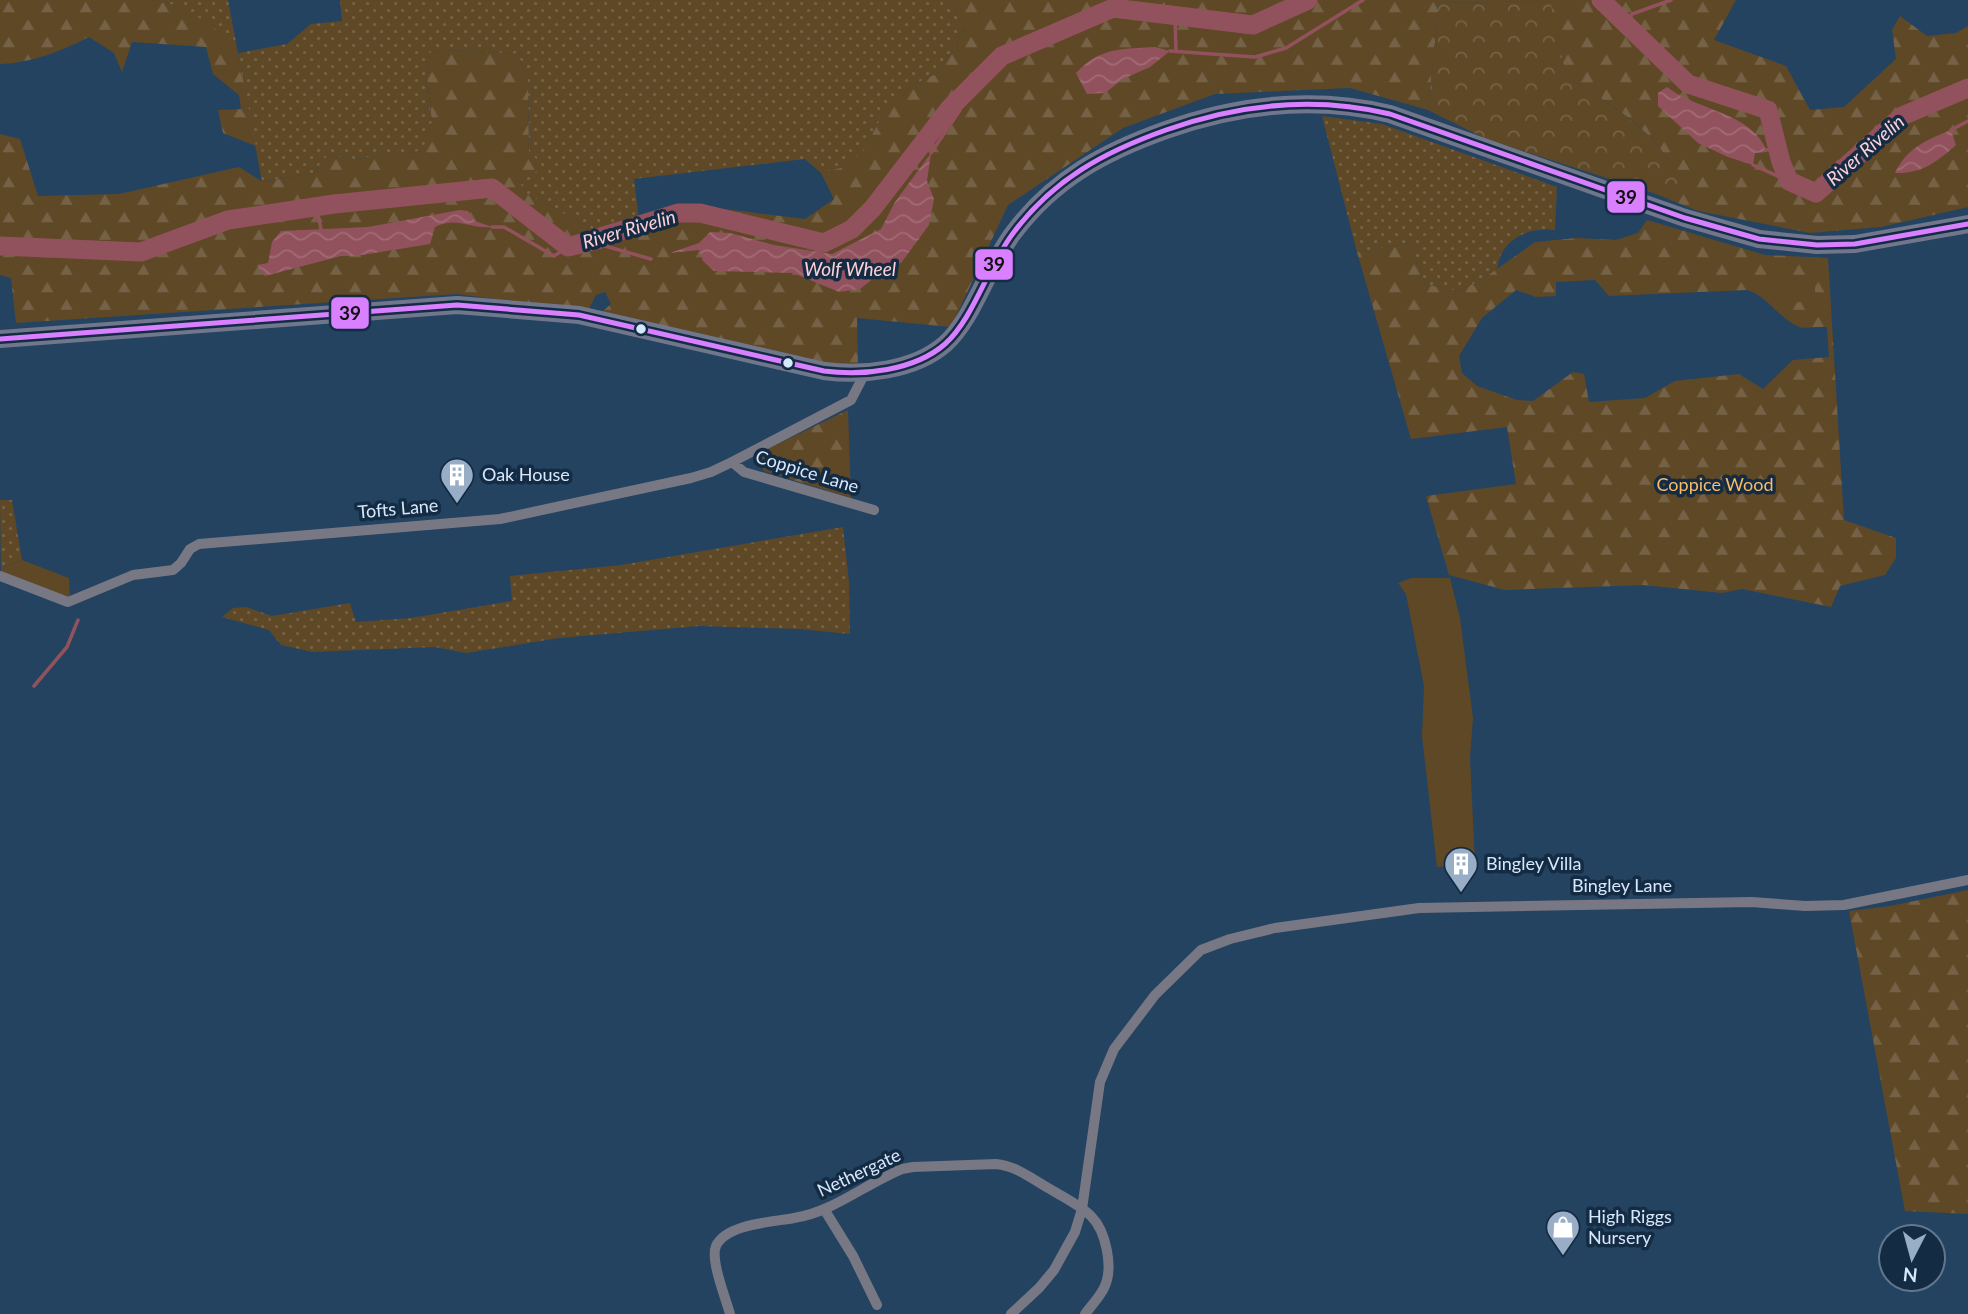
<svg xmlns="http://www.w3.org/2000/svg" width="1968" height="1314" font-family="Lato,sans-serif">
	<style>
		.grass { fill: url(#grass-dots) }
		.forest { fill: url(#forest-firs); fill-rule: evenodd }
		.park { fill: url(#park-crowns) }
		.garden { fill: #5f4826 }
		.water { fill: url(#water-waves) }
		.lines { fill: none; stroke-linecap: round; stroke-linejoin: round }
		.stream { stroke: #92525d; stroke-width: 3.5 }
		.river { stroke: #92525d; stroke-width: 19 }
		.minor { stroke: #787884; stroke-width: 10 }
		.primary { stroke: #70778c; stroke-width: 18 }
		.bus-1-casing { stroke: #142b44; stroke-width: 10 }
		.bus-1 { stroke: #d880ff; stroke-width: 5 }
		.bus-dot { fill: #d7e8fc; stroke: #142b44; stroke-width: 2.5 }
		.labels { text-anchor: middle; stroke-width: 7; stroke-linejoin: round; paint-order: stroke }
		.street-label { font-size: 18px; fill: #d7e8fc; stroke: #142b44 }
		.poi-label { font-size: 18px; fill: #d7e8fc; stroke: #142b44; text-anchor: start }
		.park-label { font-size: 18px; fill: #fbba64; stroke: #142b44 }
		.water-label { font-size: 19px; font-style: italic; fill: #fed1d5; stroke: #142b44 }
		.line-badge { stroke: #142b44; stroke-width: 2.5 }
		.pale-badge-label { font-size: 19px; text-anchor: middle; font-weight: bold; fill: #111 }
	</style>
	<defs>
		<pattern id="grass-dots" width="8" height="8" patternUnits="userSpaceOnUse" patternTransform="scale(1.75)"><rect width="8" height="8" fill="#5f4826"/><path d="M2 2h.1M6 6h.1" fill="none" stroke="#756246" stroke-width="1.8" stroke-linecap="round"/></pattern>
		<pattern id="forest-firs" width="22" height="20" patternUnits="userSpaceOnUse" patternTransform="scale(1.75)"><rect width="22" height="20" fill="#5f4826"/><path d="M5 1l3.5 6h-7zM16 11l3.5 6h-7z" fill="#756246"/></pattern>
		<pattern id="park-crowns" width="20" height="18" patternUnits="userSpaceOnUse" patternTransform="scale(1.75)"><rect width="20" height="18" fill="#5f4826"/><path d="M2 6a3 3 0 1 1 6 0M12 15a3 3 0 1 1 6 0" fill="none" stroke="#756246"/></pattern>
		<pattern id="water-waves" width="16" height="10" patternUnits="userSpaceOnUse" patternTransform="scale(1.75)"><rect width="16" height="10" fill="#92525d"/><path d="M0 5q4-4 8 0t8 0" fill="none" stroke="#a16b75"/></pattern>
	</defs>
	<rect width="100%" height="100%" fill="#234361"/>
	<path class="grass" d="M151,0H228L238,53L287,44L311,24L342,21L340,0H950L964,30L938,73L913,85L882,116L864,152L844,167L821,173L805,159L634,179L639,220L594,230L527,194L517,179L529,157L528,81L518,54L465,50L430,52L427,77L432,122L423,151L354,159L328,155L313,173L262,182L238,53L174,5Z
		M1322,116L1382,124L1557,187L1555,230C1527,227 1501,239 1497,269L1480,281L1457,291L1425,284L1411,243L1357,252Z
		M0,500H12L22,560L5,567L1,573Z
		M843,527L849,582L850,634L799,629L699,626L559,638L466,653L435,647L312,652L281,645L269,630L222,617L233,608L246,607L272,616L350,603L356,622L411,618L512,601L510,576L621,565Z"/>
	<path class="forest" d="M0,0H151L174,5L211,24L238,53L256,146L223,133L218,110L241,109L239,95L213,74L206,47L132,42L122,72L114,53L89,37C61,51 32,63 0,64Z
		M950,0H1736L1714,40L1786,66L1810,110L1844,107L1896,59L1892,30L1900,16L1927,36L1956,33L1968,26V207L1881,227L1810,233L1698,211L1653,193L1680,186C1665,134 1609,104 1566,76L1549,1L1439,3L1428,110L1350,88L1215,94L1123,128L1008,205L951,327L857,318L858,366L825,365L609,317L603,311L611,304L605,292L596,295L588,311L457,294L16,323L11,278L0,275V134L20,139L38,196L119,194L239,167L263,182L313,173L328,155L354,159L422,151L432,122L427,77L430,52L465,50L518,54L528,81L529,157H535L541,169L530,176L517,179L527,194L594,230L693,205L805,219L834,199L821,173L844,167L863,152L882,116L913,85L938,73L964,30Z
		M1647,220L1765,255L1828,258L1844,520L1896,538V558L1885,575L1840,586L1831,607L1742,589L1722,593L1643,585L1505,590L1449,575L1426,496L1516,484L1507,427L1411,439L1357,252L1411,243L1425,284L1457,291L1480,281L1535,242L1576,238L1616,240L1638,233ZM1595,280L1609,296L1747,290C1768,296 1778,318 1799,327C1805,329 1819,326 1827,327L1829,357L1793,360L1763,389L1739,374L1675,381L1645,398L1589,402L1584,374L1573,372L1533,401L1517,400L1477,386L1462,373L1459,356L1482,318L1516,290L1536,297L1556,296V282Z
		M848,410L851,498L764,471L760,464L761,452Z
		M1968,890V1214L1905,1211L1849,911L1890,906Z"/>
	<path class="park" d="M1550,1L1566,76C1609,104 1664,134 1681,186L1653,193L1486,139L1428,110L1439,3Z"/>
	<path class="garden" d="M1770,279H1815V302H1770Z
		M22,560L69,578L70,597L1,573L5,567Z
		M1411,578H1450L1460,618L1473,718L1470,758L1475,864L1437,867L1422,736L1424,686L1406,594L1398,583Z"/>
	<path class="water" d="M1155,47L1170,51L1150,67L1123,79L1105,93L1087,94L1076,73C1100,47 1122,49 1155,47Z
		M1667,87C1696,110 1754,113 1767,152L1755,153L1753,165L1728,157L1698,143L1658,106V93Z
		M1951,130L1956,145C1937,162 1921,174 1895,173C1907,148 1926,140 1951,130Z
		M931,153L927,181L934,199L929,225L901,263L884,270L860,289L839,292L793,273L714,271L703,261L699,250L670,253L699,243L710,232L730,233L774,245L832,254L881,229L895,202Z
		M460,210L468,211L475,221L492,227C468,229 458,216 435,227L430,244L356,256H341L265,276L257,265L268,263L272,242L281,231L368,227Z"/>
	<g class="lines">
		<path class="stream" d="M1175,16L1176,51
			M1627,25L1632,14L1671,0
			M1170,51L1255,57L1286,48L1363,0
			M1951,130L1968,121
			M1766,150L1779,148
			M931,153L960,110L957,101
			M1753,165L1789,181
			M316,206L321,229
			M492,227H504L554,256L568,247L572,254L605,246L651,259
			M34,686L67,647L78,620"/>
		<path class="river" d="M1601,0L1688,84L1768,110L1781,162L1789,181L1816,193L1902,116L1968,88
			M0,246L141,252L228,220L334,204L492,188L568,247L678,213H700L824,243L852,229L873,208L949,109L1002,56L1113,8L1253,25L1308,0"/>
		<path class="minor" d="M732,462L744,472L874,510
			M0,576L68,602L133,575L173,570L181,563L190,549L199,544L500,519L691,478L711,472L732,462L851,400L865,373
			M824,1209L853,1256L877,1305
			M730,1314C726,1299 710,1260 716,1246C726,1224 773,1222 794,1218C833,1212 865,1184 902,1169L913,1167L996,1164C1017,1166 1032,1179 1050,1189C1063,1197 1080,1205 1091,1216C1106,1231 1114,1268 1104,1288C1099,1298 1091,1306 1085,1314
			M1011,1314L1039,1288L1054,1270L1075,1232L1082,1209L1100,1082L1114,1049L1155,995L1201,950L1230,939L1275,928L1419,908L1752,902L1805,906L1844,905L1968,880"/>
		<path class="primary" d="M0,339L457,305L579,315L824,371C862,376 914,371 945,344C974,318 988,265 1014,232C1054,179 1104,152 1166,130C1239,104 1314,96 1390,114L1685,218L1759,239L1817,245L1855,244L1968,224"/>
		<g class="bus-1-casing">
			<path id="bus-1" d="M0,339L457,305L579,315L824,371C862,376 914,371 945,344C974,318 988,265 1014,232C1054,179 1104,152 1166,130C1239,104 1314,96 1390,114L1685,218L1759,239L1817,245L1855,244L1968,224"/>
		</g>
		<use href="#bus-1" class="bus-1"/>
	</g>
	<defs>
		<g id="building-pin" transform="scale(1.75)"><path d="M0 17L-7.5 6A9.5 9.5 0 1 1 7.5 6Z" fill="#98aec6" stroke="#142b44"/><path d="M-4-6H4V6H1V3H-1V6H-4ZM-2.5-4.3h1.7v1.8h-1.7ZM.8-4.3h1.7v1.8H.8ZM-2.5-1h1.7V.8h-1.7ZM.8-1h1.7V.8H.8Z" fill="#fff"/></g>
		<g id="shop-pin" transform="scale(1.75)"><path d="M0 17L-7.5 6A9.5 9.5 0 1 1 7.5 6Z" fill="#98aec6" stroke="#142b44"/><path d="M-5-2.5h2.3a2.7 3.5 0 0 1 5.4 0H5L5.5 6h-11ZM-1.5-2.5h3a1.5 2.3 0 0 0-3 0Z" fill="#fff"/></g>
	</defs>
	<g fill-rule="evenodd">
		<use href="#building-pin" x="457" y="475"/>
		<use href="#building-pin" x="1461" y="864"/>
		<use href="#shop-pin" x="1563" y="1227"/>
	</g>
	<g class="bus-dot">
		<circle cx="641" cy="329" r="6"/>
		<circle cx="788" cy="363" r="6"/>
	</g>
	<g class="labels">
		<g class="street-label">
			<text transform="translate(807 472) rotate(17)" y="6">Coppice Lane</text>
			<text transform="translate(398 509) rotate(-5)" y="6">Tofts Lane</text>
			<text x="1622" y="892">Bingley Lane</text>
			<text transform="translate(859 1173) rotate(-25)" y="6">Nethergate</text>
		</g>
		<g class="poi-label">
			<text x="482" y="481">Oak House</text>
			<text x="1486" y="870">Bingley Villa</text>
			<text x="1588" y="1223">High Riggs<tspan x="1588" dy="21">Nursery</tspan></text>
		</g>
		<g class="park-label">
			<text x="1715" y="491">Coppice Wood</text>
		</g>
		<g class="water-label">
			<text transform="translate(1865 150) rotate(-41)" y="7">River Rivelin</text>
			<text transform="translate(629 229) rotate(-16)" y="7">River Rivelin</text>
			<text x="850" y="276">Wolf Wheel</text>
		</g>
	</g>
	<g class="line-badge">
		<rect x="1606" y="180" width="40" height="34" rx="7" fill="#d880ff"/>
		<rect x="974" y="248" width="40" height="33" rx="7" fill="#d880ff"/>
		<rect x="330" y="296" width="40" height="34" rx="7" fill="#d880ff"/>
	</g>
	<g class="pale-badge-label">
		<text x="1626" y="204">39</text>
		<text x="994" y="271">39</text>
		<text x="350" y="320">39</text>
	</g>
	<g transform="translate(1912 1258) rotate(186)"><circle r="33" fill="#142b44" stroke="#62778e" stroke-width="2"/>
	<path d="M0-5L12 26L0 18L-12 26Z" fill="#98aec6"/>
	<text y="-10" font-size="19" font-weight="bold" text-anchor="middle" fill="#d7e8fc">N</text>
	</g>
</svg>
